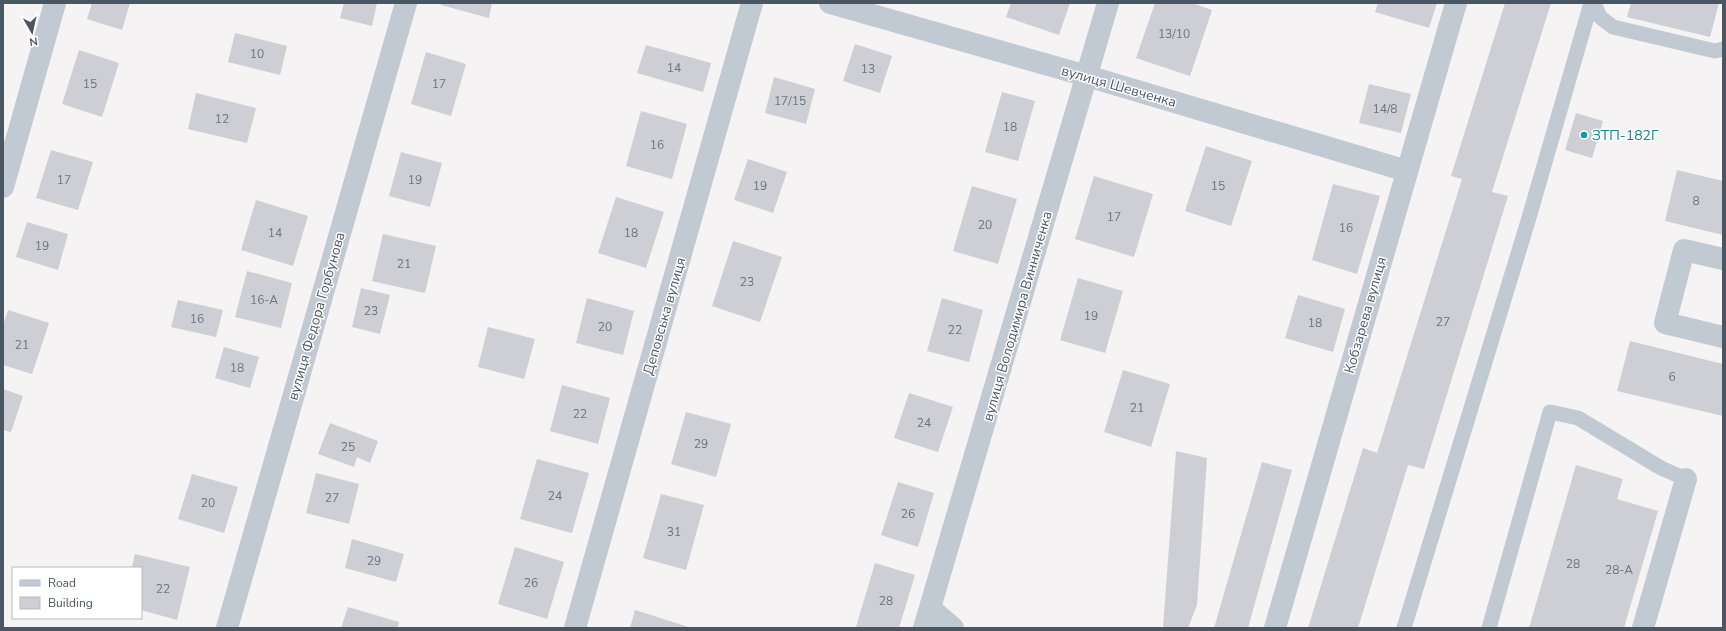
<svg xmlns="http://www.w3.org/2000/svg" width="1726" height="631" font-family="'Nunito Sans',sans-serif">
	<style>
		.building { fill: #cdcfd5 }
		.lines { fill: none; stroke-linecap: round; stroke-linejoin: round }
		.lane { stroke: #c1cad2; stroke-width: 15 }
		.street { stroke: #c1cad2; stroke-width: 22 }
		.culture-dot { fill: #0f9aa8; stroke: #fff; stroke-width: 1.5 }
		.labels { text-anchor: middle; stroke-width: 3; stroke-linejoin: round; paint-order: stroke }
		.number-label { font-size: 12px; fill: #6b747e }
		.street-label { font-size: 14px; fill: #4a5661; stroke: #fff }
		.culture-label { font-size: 14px; fill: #0d838f; stroke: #fff; text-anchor: start }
	</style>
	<rect width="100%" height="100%" fill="#f5f3f3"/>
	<path class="building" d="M92,3H130L122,30L87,19Z
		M344,3H377L372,26L340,18Z
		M442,3H492L489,18L441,5Z
		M1011,3H1070L1059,35L1006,17Z
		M1155,3H1192L1212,10L1190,76L1136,58Z
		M1378,3H1437L1429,28L1375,12Z
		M1505,3H1551L1492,192L1508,196L1424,469L1408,465L1358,628H1308L1363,448L1377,453L1462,179L1451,176Z
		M1631,3H1719L1710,37L1627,17Z
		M235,33L287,46L280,75L228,62Z
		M855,44L892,56L880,93L843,81Z
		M646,45L711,63L703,92L637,73Z
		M79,50L119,63L102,117L62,104Z
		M426,52L466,64L451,116L411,104Z
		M774,77L815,89L806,124L765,113Z
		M1369,84L1411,94L1401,133L1359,123Z
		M1002,92L1035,101L1018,161L985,152Z
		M196,93L256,108L247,143L188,129Z
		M641,111L687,124L672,179L626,166Z
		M1576,113L1603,121L1592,158L1565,150Z
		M1206,146L1252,161L1231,226L1185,211Z
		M51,150L93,162L78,210L36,198Z
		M401,152L442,163L430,207L389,196Z
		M748,159L787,172L773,213L734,200Z
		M1677,170L1723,181V235L1665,221Z
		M1094,176L1153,194L1134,257L1075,239Z
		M1333,184L1380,196L1357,274L1312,260Z
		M972,186L1017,199L998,264L953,251Z
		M616,197L664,212L646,268L598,253Z
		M256,200L308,216L293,266L241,250Z
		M27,222L68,234L58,270L16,257Z
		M383,234L436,246L425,293L372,281Z
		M733,241L782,257L760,322L712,306Z
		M247,271L292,283L281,328L235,317Z
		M1078,278L1123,291L1105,353L1060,340Z
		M361,288L390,295L380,334L352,327Z
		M1298,295L1345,309L1333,352L1285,338Z
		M587,298L634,311L623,355L576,343Z
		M942,298L983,310L969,362L927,351Z
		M178,300L223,310L216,337L171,327Z
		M8,310L49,323L32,374L3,365V326Z
		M488,327L535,339L524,379L478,367Z
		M1630,341L1723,364V416L1617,391Z
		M224,347L259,357L250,388L215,378Z
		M1123,370L1170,384L1151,447L1104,432Z
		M562,385L610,398L598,444L550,431Z
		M3,389L23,396L11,432L3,430Z
		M909,393L953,407L938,452L894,438Z
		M686,412L731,424L716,477L671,464Z
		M330,423L378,441L370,463L357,457L354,467L318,454Z
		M1176,451L1207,458L1197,605L1188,628H1163Z
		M537,459L589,473L572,533L520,519Z
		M1262,462L1292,470L1248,628H1214Z
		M1576,465L1623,479L1617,499L1658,511L1624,628H1529Z
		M316,473L359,484L349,524L306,513Z
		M192,474L238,487L224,533L178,519Z
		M898,482L934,493L918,547L881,535Z
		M661,494L704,505L686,570L643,558Z
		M352,539L404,554L396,582L345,568Z
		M515,547L564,562L547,619L498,604Z
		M135,554L190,567L177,620L141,610V568H132Z
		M875,563L915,575L899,628H861L856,627Z
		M348,607L399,622L398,628H341Z
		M635,610L692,628H630Z"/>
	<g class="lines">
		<path class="lane" d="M1594,3L1600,17L1613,27L1715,51L1723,49
			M1404,628L1528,221L1591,3
			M1489,628L1550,412L1578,418L1661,468L1686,479"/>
		<path class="street" d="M830,3L1087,76L1407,171
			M3,187L55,3
			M1723,259L1684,250L1665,323L1723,337
			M930,608L953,628
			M227,628L406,3
			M575,628L752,3
			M924,628L1108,3
			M1275,628L1456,3
			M1643,628L1686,479"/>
	</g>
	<circle class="culture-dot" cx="1584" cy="135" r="4"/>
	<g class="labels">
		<g class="number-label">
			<text x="1174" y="38">13/10</text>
			<text x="257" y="58">10</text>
			<text x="674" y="72">14</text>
			<text x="868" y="73">13</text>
			<text x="90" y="88">15</text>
			<text x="439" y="88">17</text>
			<text x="790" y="105">17/15</text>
			<text x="1385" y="113">14/8</text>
			<text x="222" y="123">12</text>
			<text x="1010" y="131">18</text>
			<text x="657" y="149">16</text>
			<text x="64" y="184">17</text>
			<text x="415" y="184">19</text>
			<text x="760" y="190">19</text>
			<text x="1218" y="190">15</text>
			<text x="1696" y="205">8</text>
			<text x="1114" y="221">17</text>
			<text x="985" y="229">20</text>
			<text x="1346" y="232">16</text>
			<text x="275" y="237">14</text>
			<text x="631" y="237">18</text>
			<text x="42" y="250">19</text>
			<text x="404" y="268">21</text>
			<text x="747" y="286">23</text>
			<text x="264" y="304">16-А</text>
			<text x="371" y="315">23</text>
			<text x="1091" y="320">19</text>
			<text x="197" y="323">16</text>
			<text x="1443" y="326">27</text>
			<text x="1315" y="327">18</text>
			<text x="605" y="331">20</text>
			<text x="955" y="334">22</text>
			<text x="22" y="349">21</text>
			<text x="237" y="372">18</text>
			<text x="1672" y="381">6</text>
			<text x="1137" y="412">21</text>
			<text x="580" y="418">22</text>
			<text x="924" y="427">24</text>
			<text x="701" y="448">29</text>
			<text x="348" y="451">25</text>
			<text x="555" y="500">24</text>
			<text x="332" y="502">27</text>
			<text x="208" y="507">20</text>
			<text x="908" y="518">26</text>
			<text x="674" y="536">31</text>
			<text x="374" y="565">29</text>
			<text x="1573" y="568">28</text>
			<text x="1619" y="574">28-А</text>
			<text x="531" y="587">26</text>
			<text x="163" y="593">22</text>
			<text x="886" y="605">28</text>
		</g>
		<g class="street-label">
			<text transform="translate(1119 86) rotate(16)" y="5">вулиця Шевченка</text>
			<text transform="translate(1365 315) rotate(-74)" y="5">Кобзарева вулиця</text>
			<text transform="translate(316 316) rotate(-74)" y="5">вулиця Федора Горбунова</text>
			<text transform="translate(664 316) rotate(-74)" y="5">Деповська вулиця</text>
			<text transform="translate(1017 316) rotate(-74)" y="5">вулиця Володимира Винниченка</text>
		</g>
		<g class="culture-label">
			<text x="1592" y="140">ЗТП-182Г</text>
		</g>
	</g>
	<rect width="1726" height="631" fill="none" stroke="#4a5661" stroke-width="8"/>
	<rect x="12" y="567" width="130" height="52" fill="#ffffff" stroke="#b7bbc0"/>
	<rect x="20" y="580" width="20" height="6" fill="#c1cad2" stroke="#b7bbc0"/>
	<text x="48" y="587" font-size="12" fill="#4a5661">Road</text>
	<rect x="20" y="597" width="20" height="12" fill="#cdcfd5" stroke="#b7bbc0"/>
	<text x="48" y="607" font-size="12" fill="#4a5661">Building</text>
	<g transform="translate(32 32) rotate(171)" stroke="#ffffff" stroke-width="3" paint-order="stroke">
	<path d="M0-3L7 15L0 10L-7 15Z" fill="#4a5661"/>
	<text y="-6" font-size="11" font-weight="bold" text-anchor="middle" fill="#4a5661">N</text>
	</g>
</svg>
